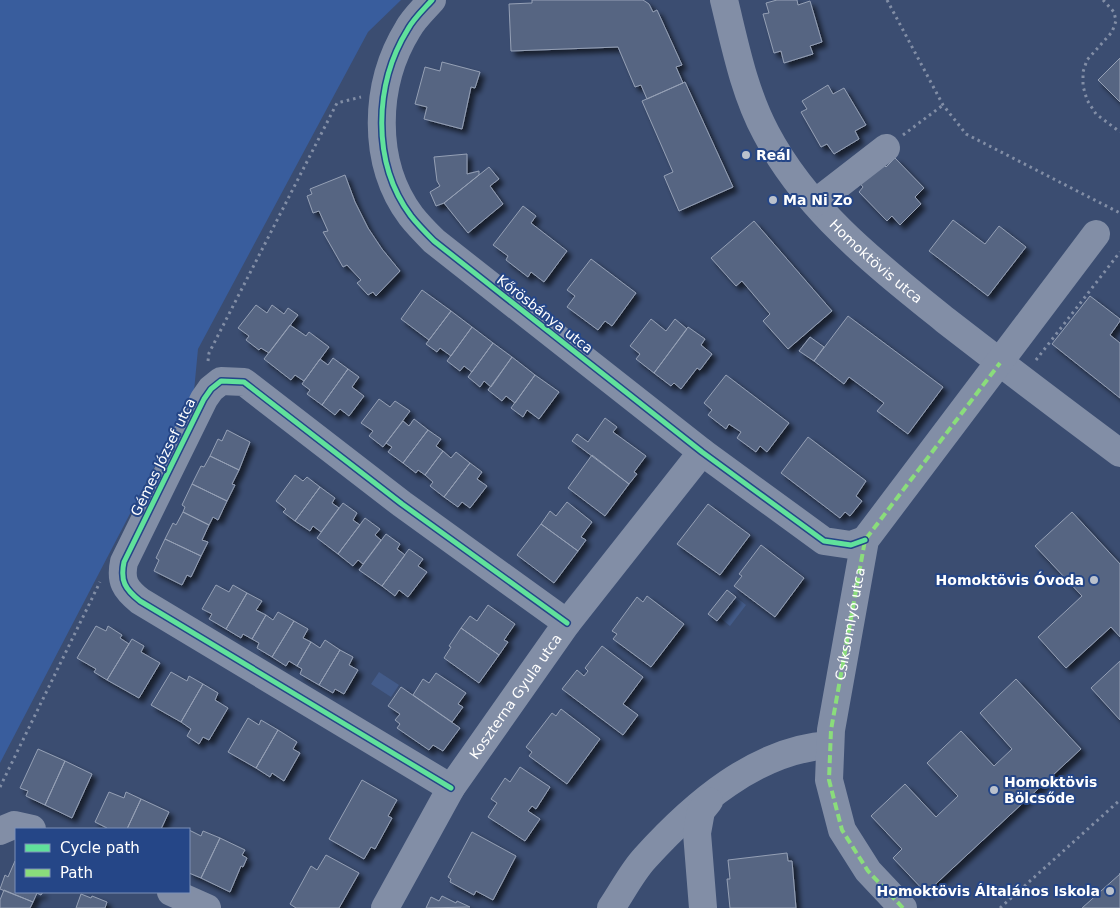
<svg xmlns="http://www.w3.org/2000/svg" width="1120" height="908" font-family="'DejaVu Sans',sans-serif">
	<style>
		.green { fill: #395d9d }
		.water { fill: #435b89 }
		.building { fill: #566582; stroke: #95a0b5; filter: url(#shadow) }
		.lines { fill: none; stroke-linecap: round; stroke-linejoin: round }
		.path { stroke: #828ea6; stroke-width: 3; stroke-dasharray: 2.5 4; stroke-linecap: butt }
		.minor { stroke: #828ea6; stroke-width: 28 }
		.quiet { stroke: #8add7b; stroke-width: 4; stroke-dasharray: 8 4; stroke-linecap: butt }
		.cycleway-casing { stroke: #254687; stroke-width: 8 }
		.cycleway { stroke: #60e19b; stroke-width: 5 }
		.poi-dot { fill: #bac1cd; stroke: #254687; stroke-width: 2 }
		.labels { text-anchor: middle; stroke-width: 4; stroke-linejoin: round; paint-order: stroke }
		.poi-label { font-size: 14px; font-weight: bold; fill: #fff; stroke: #254687; text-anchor: start }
		.street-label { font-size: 14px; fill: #fff; stroke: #254687 }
	</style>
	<defs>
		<filter id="shadow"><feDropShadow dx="4.5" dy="4.5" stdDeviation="2.5" flood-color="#0009"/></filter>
	</defs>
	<rect width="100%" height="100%" fill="#3b4d71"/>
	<path class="green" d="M0,0H401L368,32L198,349L194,391L0,763Z"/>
	<path class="water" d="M736,597L746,605L730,626L720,618Z
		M379,672L399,685L391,697L371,684Z"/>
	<path class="building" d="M532,0H643L649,4L653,12L657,10L682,65L676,67L683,83L647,99L641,85L635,87L618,47L511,51L509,4L532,3Z
		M777,0H797L798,5L810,1L822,42L810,46L813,54L784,63L781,51L774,53L763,14L769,13L766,3Z
		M1120,58V102L1098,80Z
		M442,62L480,72L475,88L471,87L462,129L424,119L427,107L415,104L425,67L440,71Z
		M685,82L733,187L679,211L664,176L673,172L642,101Z
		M828,85L833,94L844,88L866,125L855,131L859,139L834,154L827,144L821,147L801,112L807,109L802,101Z
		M467,154V174L479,171V175L444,203L436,206L430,192L440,186L437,181L434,157Z
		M895,158L924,188L915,197L921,204L900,225L892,216L887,221L859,192L863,187L857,180L878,159L886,167Z
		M489,167L499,179L490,186L503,204L468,233L444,203Z
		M345,175L355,202L368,228L382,249L400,271L376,296L373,292L368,295L357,283L361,280L347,265L343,267L323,232L328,231L319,211L313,213L307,196L312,194L310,189Z
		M523,206L536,216L531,223L567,251L544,282L531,272L528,277L506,260L508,256L493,245Z
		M953,220L985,244L999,226L1026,247L988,296L929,251Z
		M754,221L832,311L788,349L763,321L770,314L742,281L736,286L711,258Z
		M591,259L636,293L612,326L605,321L598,330L567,307L575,296L567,290Z
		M422,290L451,311L429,340L401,319Z
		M1090,296L1120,319V321L1110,335L1120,343V398L1052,344Z
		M256,305L267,313L272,305L284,314L288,308L298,315L269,353L261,348L259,350L246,340L249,336L238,328Z
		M451,311L472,327L451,356L440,348L437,352L426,344Z
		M848,316L943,387L908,434L877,411L884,403L849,377L844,384L814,361Z
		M651,319L666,331L675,319L687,329L654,373L636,359L640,354L630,346Z
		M290,325L306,336L309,332L329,347L304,381L295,375L291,380L264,359Z
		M472,327L493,343L472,372L464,366L460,371L447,361Z
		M688,327L705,339L701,345L712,354L700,370L697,368L681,389L674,383L671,386L654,373Z
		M810,337L824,347L814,361L799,351Z
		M493,343L512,357L491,387L484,381L480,387L468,377Z
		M512,357L535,375L515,403L506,396L502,401L488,390Z
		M333,358L348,369L322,405L307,394L310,390L302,384L320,359L328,365Z
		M348,369L359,377L352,387L364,396L349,416L340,409L335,415L322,405Z
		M535,375L559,392L539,419L527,410L523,417L511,408Z
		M726,375L789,423L767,452L760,446L756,452L737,438L741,432L729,424L726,429L708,415L712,410L704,403Z
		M379,399L390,407L395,401L410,411L383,447L369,436L373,431L361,423Z
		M605,418L617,427L613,432L646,456L634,472L637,474L629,484L572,441L577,434L588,442Z
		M414,419L428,430L403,463L388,452L392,447L386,443L403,421L409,426Z
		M227,430L250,442L239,470L210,456L218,439L222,441Z
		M428,430L441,439L436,446L443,451L425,475L418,470L416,473L403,463Z
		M808,437L866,481L856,496L862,501L850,516L845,512L840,518L781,473Z
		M443,451L451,458L456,452L470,463L444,497L430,486L433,482L425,475Z
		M592,455L629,484L605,516L568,488Z
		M210,456L239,470L232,484L235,485L227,501L192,484L201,466L204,467Z
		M470,463L482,472L477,479L487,486L470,508L462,502L458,507L444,497Z
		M295,475L303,481L307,477L320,487L295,521L283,512L286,509L276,501Z
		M192,484L227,501L218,520L213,517L209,525L183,512L185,507L182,505Z
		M320,487L335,498L332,503L339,508L321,532L313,526L310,531L295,521Z
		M567,502L592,522L581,537L586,540L578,551L541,524L550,511L556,516Z
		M343,503L357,513L353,520L360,525L338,554L317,538Z
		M708,504L750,535L720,575L677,544Z
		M183,512L209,525L202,540L208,542L201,556L165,539L173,523L176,525Z
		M1072,512L1120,564V637L1111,627L1066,668L1038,637L1082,596L1035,546Z
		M365,518L380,529L375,535L381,540L363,564L358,560L353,566L338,554Z
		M541,524L578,551L554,583L517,555Z
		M386,534L400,544L397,549L405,555L382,586L359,570Z
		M165,539L201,556L191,577L187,575L182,585L154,571L159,560L156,558Z
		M761,545L804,578L775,617L734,586L742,576L739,574Z
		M409,549L423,559L418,566L427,572L408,597L399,590L395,596L382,586Z
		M216,585L229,592L233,585L247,593L226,629L209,619L212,614L202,609Z
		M727,590L736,597L717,621L708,614Z
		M247,593L262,601L256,610L266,615L252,639L243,634L241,638L226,629Z
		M647,596L684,624L651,667L613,639L617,634L612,631L637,597L643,602Z
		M488,605L515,624L504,640L508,642L499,655L461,628L470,616L477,621Z
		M278,612L294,621L272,657L257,648L259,643L252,639L266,615L273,620Z
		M294,621L308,629L303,638L311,642L297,666L289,661L286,666L272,657Z
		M96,626L106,631L108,626L122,635L120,638L129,644L107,680L94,672L96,669L77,658Z
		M461,628L499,655L479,683L444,658L451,647L449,646Z
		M132,639L144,646L141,652L160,663L139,698L107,680Z
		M325,640L340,650L319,685L300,674L302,669L297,666L311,642L320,648Z
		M602,646L643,677L623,704L638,715L623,735L562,689L577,670L584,676L588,671L585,668Z
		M340,650L353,657L349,665L358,670L344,694L335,689L333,693L319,685Z
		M1120,661V720L1091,688Z
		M171,672L187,681L189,676L203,684L181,722L151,705Z
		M436,673L466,693L458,704L463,707L452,722L413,695L423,679L429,683Z
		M1016,679L1081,749L926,893L893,858L902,849L871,816L905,784L936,817L958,796L927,763L961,731L994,766L1012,749L980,713Z
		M203,684L218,693L215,700L228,708L209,740L203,737L199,744L187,736L191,729L181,722Z
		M401,687L460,728L443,751L433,745L429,750L397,728L400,724L395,720L400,714L388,706Z
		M561,709L600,739L567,784L529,756L532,752L526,747L552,713L556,716Z
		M248,718L259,725L261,720L278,730L256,768L228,752Z
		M278,730L297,742L293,749L300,753L284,781L272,773L270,777L256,768Z
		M38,749L65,761L45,805L26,796L28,791L20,788Z
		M65,761L92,774L72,818L45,805Z
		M520,767L550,787L536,809L532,806L528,811L540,819L525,841L488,817L497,803L491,799L505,778L510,782Z
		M362,780L397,800L388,816L392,818L375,849L371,847L364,859L329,839Z
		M109,792L124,798L126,792L141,799L127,829H106L107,828L95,822Z
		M141,799L169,812L161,829H127Z
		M189,830L201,836L203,831L220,838L201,878L189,873Z
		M472,832L516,856L493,900L476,891L474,895L450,882L451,879L448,877Z
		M220,838L245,850L242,855L247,858L243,867L241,866L230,892L201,878Z
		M787,853L788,861H792L796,908H730L727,879H730L728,860Z
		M326,855L359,873L339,908H296L290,904L311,866L317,870Z
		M15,861H16V892H43L41,895L37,893L33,902L0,889L5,875L8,877Z
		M1120,873V908H1082L1120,874Z
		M4,890L33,902L30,908H0V900Z
		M81,894L91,898L92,896L107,902L105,908H76Z
		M442,896L456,903L457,901L470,907L426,908L431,897L439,901Z"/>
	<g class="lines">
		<path class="path" d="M887,0L943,105L966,134L1120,213
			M1103,0L1114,12L1116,21L1112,32L1087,60L1083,72V86L1087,100L1096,114L1120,132
			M903,135L943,105
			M1036,360L1120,252
			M208,361L209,353L337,103L361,97
			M0,787L100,582
			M1000,908L1120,800"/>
		<g class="minor">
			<path d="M432,0C424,9 414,18 408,29C374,84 371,162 411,216C418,225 426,233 434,241L702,452L824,541L851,545L865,540"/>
			<path id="s1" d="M724,0C735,45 744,92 766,133C807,211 878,266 945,320C1003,365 1061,409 1120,453"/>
			<path d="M815,203L886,148"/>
			<path d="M451,788L140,601C125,589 120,581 124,562L204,399L211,389L221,381L244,382L402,504L567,623"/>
			<path d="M0,831L14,825L32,829"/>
			<path d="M171,892L207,908"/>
			<path id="s2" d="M385,908L451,788L567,623L702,452"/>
			<path d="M611,908C622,892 632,872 645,858C693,805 757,749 830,745"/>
			<path d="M703,908L697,833L701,811L709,801"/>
			<path id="s3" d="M903,908L868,871L842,830L829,780L831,730L865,540L1096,234"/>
		</g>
		<path class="quiet" d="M903,908L868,871L842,830L829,780L831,730L865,540L1000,363"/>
		<g class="cycleway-casing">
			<path id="cycleway" d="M432,0C424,9 414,18 408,29C374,84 371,162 411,216C418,225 426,233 434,241L702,452L824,541L851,545L865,540
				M451,788L140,601C125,589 120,581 124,562L204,399L211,389L221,381L244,382L402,504L567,623"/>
		</g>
		<use href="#cycleway" class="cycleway"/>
	</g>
	<g class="poi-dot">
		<circle cx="746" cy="155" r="5"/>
		<circle cx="773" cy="200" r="5"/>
		<circle cx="1094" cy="580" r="5"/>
		<circle cx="994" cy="790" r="5"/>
		<circle cx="1110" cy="891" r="5"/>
	</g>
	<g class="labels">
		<g class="poi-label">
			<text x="756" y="160">Reál</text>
			<text x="783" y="205">Ma Ni Zo</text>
			<text x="1084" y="585" text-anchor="end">Homoktövis Óvoda</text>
			<text x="1004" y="787">Homoktövis<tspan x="1004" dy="16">Bölcsőde</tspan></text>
			<text x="1100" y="896" text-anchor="end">Homoktövis Általános Iskola</text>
		</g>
		<g class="street-label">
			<text dy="5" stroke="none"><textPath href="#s1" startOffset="310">Homoktövis utca</textPath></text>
			<text transform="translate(545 314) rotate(38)" y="5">Kőrösbánya utca</text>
			<text transform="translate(163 457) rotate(-64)" y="5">Gémes József utca</text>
			<text dy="5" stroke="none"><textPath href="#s3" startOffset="309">Csíksomlyó utca</textPath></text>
			<text dy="5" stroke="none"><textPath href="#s2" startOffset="249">Koszterna Gyula utca</textPath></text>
		</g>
	</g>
	<rect x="15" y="828" width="175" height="65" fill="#254687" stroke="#7c90b7"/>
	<rect x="25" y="844" width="25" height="8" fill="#60e19b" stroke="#7c90b7"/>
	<text x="60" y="853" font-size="15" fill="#ffffff">Cycle path</text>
	<rect x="25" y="869" width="25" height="8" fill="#8add7b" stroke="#7c90b7"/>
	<text x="60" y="878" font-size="15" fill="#ffffff">Path</text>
</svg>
